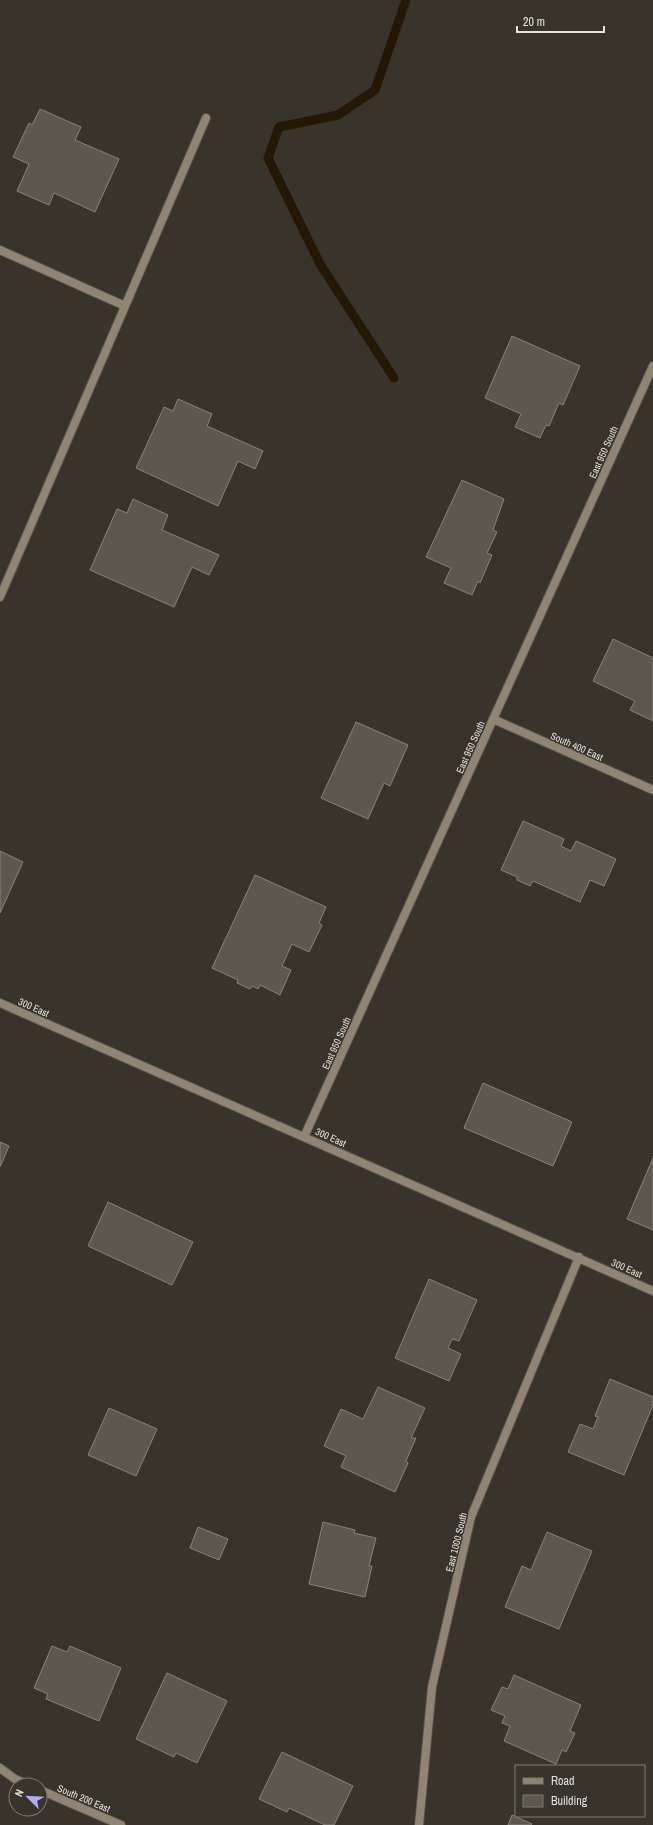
<svg xmlns="http://www.w3.org/2000/svg" width="653" height="1825" font-family="'Archivo Narrow',sans-serif">
	<style>
		.lines { fill: none; stroke-linecap: round; stroke-linejoin: round }
		.stream { stroke: #241703; stroke-width: 9 }
		.building { fill: #5c574f; stroke: #89847b }
		.street-casing { stroke: #545048; stroke-width: 10 }
		.street { stroke: #908472; stroke-width: 8 }
		.labels { text-anchor: middle; stroke-width: 3; stroke-linejoin: round; paint-order: stroke }
		.street-label { font-size: 10px; fill: #e5e2dd; stroke: #38342c }
	</style>
	<rect width="100%" height="100%" fill="#38342c"/>
	<g class="lines">
		<path class="stream" d="M394,378L320,264L268,158L279,127L338,115L375,90L406,0"/>
	</g>
	<path class="building" d="M40,109L81,127L75,140L119,159L95,212L54,193L49,205L17,191L29,164L13,157L29,123L32,125Z
		M512,336L580,366L563,405L559,403L549,426L546,425L540,438L515,427L521,414L485,398Z
		M178,399L212,414L207,426L263,451L255,469L238,461L218,506L136,468L164,407L173,411Z
		M462,480L504,499L493,530L497,532L487,553L492,555L480,583L478,581L472,595L444,583L451,568L426,557Z
		M133,499L168,515L162,530L219,555L209,575L192,567L174,607L90,570L117,509L127,513Z
		M613,639L653,658V721L630,710L635,701L593,681Z
		M356,722L408,745L390,786L384,783L368,819L321,798Z
		M523,821L564,839L561,846L571,851L576,841L616,859L604,886L590,880L580,902L533,881L530,886L517,880V877L501,870Z
		M0,851L23,862L0,913Z
		M255,875L326,907L319,923L322,925L309,952L292,944L282,966L291,970L280,995L260,985L258,989L252,986L250,989L237,983L238,980L212,968Z
		M483,1083L572,1122L553,1166L464,1128Z
		M0,1142L9,1146L0,1167Z
		M653,1158V1230L627,1219Z
		M108,1202L193,1242L172,1285L88,1246Z
		M429,1279L477,1300L459,1341L452,1339L448,1348L461,1354L449,1381L395,1358Z
		M610,1379L653,1397V1405L624,1475L568,1452L580,1424L593,1429L598,1417L595,1416Z
		M378,1387L425,1408L411,1438H416L406,1461L408,1463L395,1492L341,1467L346,1456L324,1446L341,1409L363,1419Z
		M109,1408L157,1429L136,1476L88,1455Z
		M323,1522L355,1530L354,1533L376,1538L369,1566H372L365,1597L309,1584Z
		M198,1527L228,1539L219,1560L190,1548Z
		M547,1532L592,1551L559,1629L505,1607L522,1566L531,1570Z
		M52,1646L67,1652L70,1646L121,1668L99,1721L46,1699L48,1694L34,1688Z
		M167,1673L227,1701L197,1763L176,1753L174,1757L136,1739Z
		M514,1675L581,1705L570,1731L575,1733L566,1752L562,1750L556,1764L504,1741L510,1726L502,1723L505,1716L491,1710L502,1687L508,1689Z
		M282,1752L353,1786L334,1825H325L289,1808L287,1812L259,1799Z
		M512,1815L532,1824L531,1825H508Z"/>
	<g class="lines">
		<g class="street-casing">
			<path id="street" d="M0,250L125,306
				M0,597L206,118
				M493,719L653,790
				M0,1003L653,1291
				M304,1137L653,366
				M0,1768L15,1779L28,1785
				M40,1790L121,1825
				M419,1825L432,1687L471,1517L579,1257"/>
		</g>
		<use href="#street" class="street"/>
	</g>
	<g class="labels">
		<g class="street-label">
			<text transform="translate(603 452) rotate(-66)" y="4">East 950 South</text>
			<text transform="translate(577 746) rotate(24)" y="4">South 400 East</text>
			<text transform="translate(470 747) rotate(-66)" y="4">East 950 South</text>
			<text transform="translate(34 1007) rotate(24)" y="4">300 East</text>
			<text transform="translate(336 1043) rotate(-66)" y="4">East 950 South</text>
			<text transform="translate(331 1137) rotate(24)" y="4">300 East</text>
			<text transform="translate(627 1268) rotate(24)" y="4">300 East</text>
			<text transform="translate(456 1542) rotate(-76)" y="4">East 1000 South</text>
			<text transform="translate(84 1798) rotate(23)" y="4">South 200 East</text>
		</g>
	</g>
	<rect x="515" y="1765" width="130" height="52" fill="#38342c" stroke="#7d7a73"/>
	<rect x="523" y="1778" width="20" height="6" fill="#908472" stroke="#7d7a73"/>
	<text x="551" y="1785" font-size="12" fill="#e5e2dd">Road</text>
	<rect x="523" y="1795" width="20" height="12" fill="#5c574f" stroke="#7d7a73"/>
	<text x="551" y="1805" font-size="12" fill="#e5e2dd">Building</text>
	<g transform="translate(28 1797) rotate(294)"><circle r="19" fill="#38342c" stroke="#7d7a73"/>
	<path d="M0-3L7 15L0 10L-7 15Z" fill="#b5acf8"/>
	<text y="-6" font-size="11" font-weight="bold" text-anchor="middle" fill="#e5e2dd">N</text>
	</g>
	<path d="M517 26v6h87v-6" fill="none" stroke="#e5e2dd" stroke-width="2"/>
	<text x="523" y="26" font-size="12" fill="#e5e2dd" stroke="#38342c" stroke-width="3" paint-order="stroke">20 m</text>
</svg>
